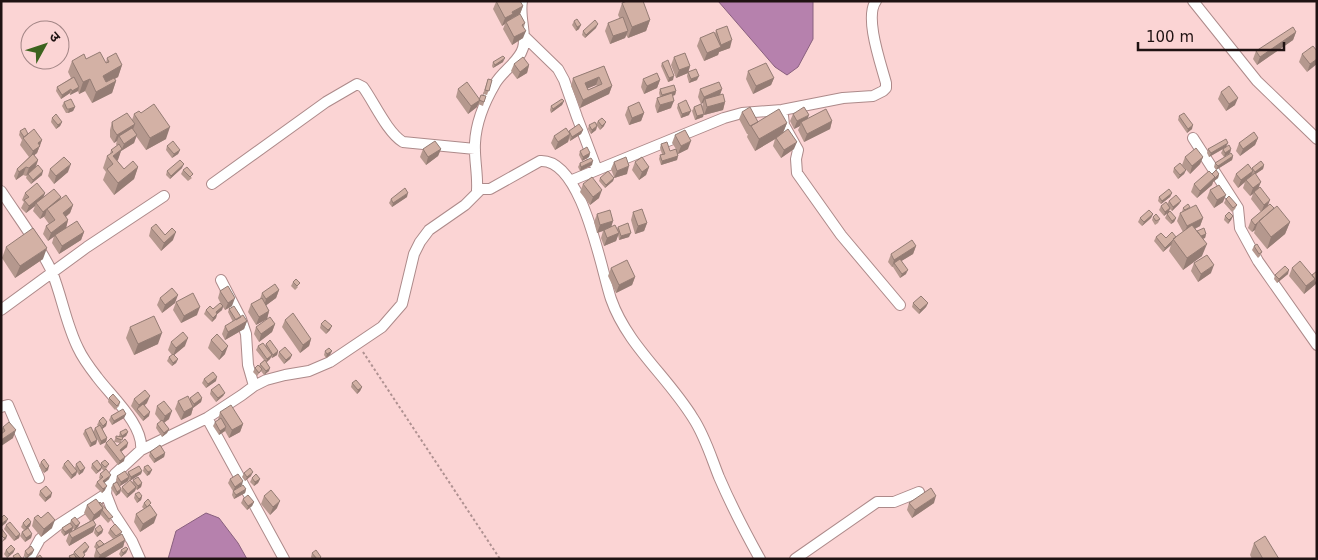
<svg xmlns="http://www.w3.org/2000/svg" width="1318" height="560" font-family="'DejaVu Sans','Noto Sans Devanagari',sans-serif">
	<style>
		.water { fill: #b681ad; stroke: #89607e }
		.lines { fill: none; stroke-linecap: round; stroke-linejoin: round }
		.minor-casing { stroke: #ad8a8a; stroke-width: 12 }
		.path { stroke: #af9191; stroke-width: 2; stroke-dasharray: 2.5 2.5; stroke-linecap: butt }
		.minor { stroke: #fff; stroke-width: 10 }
		.wall { fill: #b5988e; fill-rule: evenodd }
		.shaded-wall { fill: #947c74 }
		.building { fill: #d3b1a5; stroke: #947c74; fill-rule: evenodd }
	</style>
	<rect width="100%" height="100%" fill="#fbd4d4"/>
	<path class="water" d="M718,1H813V39L798,67L787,75L775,67Z
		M206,513L219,518L238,543L247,559H168L176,531Z"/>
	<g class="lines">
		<g class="minor-casing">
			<path id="minor" d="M1193,1L1257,81L1317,139
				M524,36L558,69L564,80L577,117L597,170
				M783,116L784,125L798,150L796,159L797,173L841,235L900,305
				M1193,138L1238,208L1240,228L1258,261L1317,345
				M570,181L724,118L742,113L782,110L843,98L873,96L883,91L886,88V83C881,64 864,17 876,1
				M212,184L326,102L357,84L363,87C374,102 387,132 403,142L475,149
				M481,189H490L540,161C582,158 601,269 611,299C627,345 668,377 693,418C705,436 711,457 719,477C731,505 745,532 760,559
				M1,191C18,217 39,244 52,272C62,297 66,324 78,348C83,359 90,368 97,377C111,396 144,425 141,450L115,474L107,485L106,494L113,512L132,541L140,559
				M221,280L241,319L246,334L248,365L254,386
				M1,310L87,247L164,196
				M1,407L8,405L39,478
				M207,418L284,559
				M141,450L207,418L242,395L254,386L266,380L285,375L309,371L330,362L382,327L402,304L414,254L420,242L429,230L465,205L481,189L477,190C478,174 474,158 475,143C476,123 485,101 495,84C502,71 519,62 523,48C527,35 519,17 522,1
				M29,559L40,539L58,525L106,494
				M795,559L877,502H894L919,492"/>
		</g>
		<path class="path" d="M363,352L500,559"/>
		<use href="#minor" class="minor"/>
	</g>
	<path class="wall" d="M496,2L523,6L520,14L512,19L525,23L524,27L523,38L512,45L503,29L505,24L502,26L493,9Z
		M622,3L650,20L646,31L628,38L626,35L625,38L610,44L605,31L608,23L620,19L618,15Z
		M574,21L579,29L576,31L572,25Z
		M596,28L585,38L582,35L583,31Z
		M716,30L730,48L719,52L718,55L704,61L697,46L700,38L715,34Z
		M1296,32L1293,40L1257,65L1253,59L1256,51Z
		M1317,51L1307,72L1299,62L1302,54Z
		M674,57L690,66L688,73L676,78L671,65Z
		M107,58L122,65L118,77L115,79L116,81L112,93L92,103L85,91L79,94L78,91L70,95V93L61,99L56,91L57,87L71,78L68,72L72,61L86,59L106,63Z
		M493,62H503L493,68L492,66Z
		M662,63L673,80L668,82L661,66Z
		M514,64L529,65L527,73L517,79L511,71Z
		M604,66L612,86L609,94L580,108L571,86L573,78ZM596,85L597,86L588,90L587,88Z
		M748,71L774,78L771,85L753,94L746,79Z
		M688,72L697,80L689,83L687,76Z
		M488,79L492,80L487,95L483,94Z
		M643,79L660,80L657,88L644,94L641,87Z
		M458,89L479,99L486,96L483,106L478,104L477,107L468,114L456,97Z
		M660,89L676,91L675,95L672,96L671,108L657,113L655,106L657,98L660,97L659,93Z
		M700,89H722L720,95L725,102L723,110L704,115L702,107L703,103L701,104L703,117L695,120L692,111L694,107L701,104L698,97Z
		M1221,92L1235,105L1226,111L1218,99Z
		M564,101L562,105L551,113L550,110L551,106Z
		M64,102L75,107L73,111L68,113H66L62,106Z
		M678,104L689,115L681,118L677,108Z
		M628,107L644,113L641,121L629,125L625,115Z
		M742,112L758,122L787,123L783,133L794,149L781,158L773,146L775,139L755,151L747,137L748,134H747L739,119Z
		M134,114L166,139L146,150L136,136L134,143L121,151L117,161L124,169L138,167L134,179L114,195L103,180L106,172L103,168L107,156L110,154L111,150L117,146L116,144L117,141L114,143L110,137V130L112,122L132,120Z
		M793,114L807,119L832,121L830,129L804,142L798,130L800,126L794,129L790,121Z
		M1179,116L1192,129L1187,133L1178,120Z
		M52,118L62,122L60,126L56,129L51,122Z
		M598,121L604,126L600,130L597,126L596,130L591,134L588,129L589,125L596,124Z
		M583,130L581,134L570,141L569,138L568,142L555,150L551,143L554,136L569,131Z
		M20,131L42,140L37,153L34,155L38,160L36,167L42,175L31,184L26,178L27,175L26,176L23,175L16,180L14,176L17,169L29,157L20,145L22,140L19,135Z
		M675,135L688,149L678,154L677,160L661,165L659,159L660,155L662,154L660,148L661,144L670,151L676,149L672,143Z
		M1258,138L1255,145L1240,156L1236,151L1239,143Z
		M167,146L180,150L178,154L172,158L166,150Z
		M1226,147L1231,149L1230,153L1224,157L1221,153L1223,149L1225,148L1209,157L1207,153L1208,149Z
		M423,149H441L438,156L426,165L420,157Z
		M580,151L590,153L589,157L582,161L579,155Z
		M1233,156L1232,160L1216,170L1214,167L1215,163Z
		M1185,157H1203L1200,164L1190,174L1182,165Z
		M614,162L627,174L614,178L613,181L605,188L599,181L600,178L614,177L611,169Z
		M635,162L649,167L646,175L639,180L632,170Z
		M580,163L592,165L580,171L578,167Z
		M1264,165L1263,169L1255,174L1259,188L1268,207L1274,208L1290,222L1285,234L1267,249L1254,233L1255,230L1252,232L1248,228L1251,220L1261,212L1251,199L1253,194L1250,196L1243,188L1245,182L1238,188L1233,181L1236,174L1252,170V168Z
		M182,168L170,179L166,175L167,171Z
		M1174,168L1186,170L1184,174L1178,179L1173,172Z
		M50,169L68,172L54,184L48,176Z
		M183,170L192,178L188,181L181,174Z
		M1212,174H1219L1218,178L1213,182L1212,185L1197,198L1191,192L1194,184Z
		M583,184L599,198L590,205L580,192Z
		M1210,190L1223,202L1214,208L1207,198Z
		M25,193H45L43,197H61L59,200L73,205L70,213L66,217L68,220L66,228L84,232L81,240L59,254L52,243L54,236L48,241L43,234L46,226L49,224L44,217L45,216L40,219L33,211L35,206L26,213L21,208L24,202L22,200Z
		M1172,193L1170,197L1161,204L1158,201L1159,197Z
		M407,197L392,207L389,203L391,199Z
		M1226,199L1237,205L1235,209L1232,212L1224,203Z
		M1169,201H1181L1179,204L1172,211L1170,209L1164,216L1159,210L1161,206L1167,204Z
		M1183,208H1190L1203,218L1200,226L1195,229L1197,231L1206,234L1205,238L1202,239V256L1183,270L1169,251L1171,245L1163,252L1154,241L1156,237L1166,238L1176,237L1183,232L1177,221L1180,213L1182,212Z
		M633,212L647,223L644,231L635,234L631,220Z
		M597,214L613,221L611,226L617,229L618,227L629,237L619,240L618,235L616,241L604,246L601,238L603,231L597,233L594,222Z
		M1153,214L1151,218L1142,226L1138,222L1140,218Z
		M1167,214L1176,218L1174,222L1171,224L1165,218Z
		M1225,216H1233L1231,220L1228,224L1224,220Z
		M1153,217L1160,219L1158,223L1155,225L1152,220Z
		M151,228L165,235L173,240L161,251L149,236Z
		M916,246L913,254L901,261L906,274L900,278L893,267H892L888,262L891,254Z
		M1254,246L1262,252L1260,256L1258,258L1252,250Z
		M6,247L43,259L15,278L2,258Z
		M1194,263L1211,273L1198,282L1191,271Z
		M611,268L635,277L632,285L616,293L608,276Z
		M1292,268L1312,275L1317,271V283L1304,294L1289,276Z
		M1288,274L1277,283L1274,279L1275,275Z
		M293,282L298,287L295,290L291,286Z
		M279,290L276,298L266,305L269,311L267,319L256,325L248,312L251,304L260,299L262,293Z
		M220,291L232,306L225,310L223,307L222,310L217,314L216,318L212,322L204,314L206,310L213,309L221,304L218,298Z
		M160,298L175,303L162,313L157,305Z
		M176,302L197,315L181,323L173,310Z
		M913,303H928L926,307L919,314L912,307Z
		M229,309L247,321L244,329L225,340L222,334L225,326L233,322L228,312Z
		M285,320L311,339L309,346L300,353L282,327Z
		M275,324L272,332L259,342L254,334L256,327Z
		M321,324L330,330L326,334L320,328Z
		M130,327L158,344L134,355L126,338Z
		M211,340L225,354L219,360L208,348Z
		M171,342L185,346L174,355L178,359L176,363L172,366L167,361L169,357L172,355L168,350Z
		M266,344L278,351L277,355L272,358L271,357L270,359L266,362L269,371L264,375L261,371L257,376L253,372L255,368L259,366L260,364L264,360L256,350L258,346H265Z
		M325,351L330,355L326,358L324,355Z
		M279,352L292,355L290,359L284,364L278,356Z
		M204,379L216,381L206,388L202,383Z
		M352,383L362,387L360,391L357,394L351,387Z
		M211,390L225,393L223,396L216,402L210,394Z
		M109,398L120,402L119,406L115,410L108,402Z
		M190,398H202L201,402L193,408L191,415L181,420L175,409L178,401L190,400Z
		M134,399L147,403L145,405L149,416L143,421L131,406Z
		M157,406L169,419L164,423L169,429L167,433L162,437L156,428L157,424L161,422L155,414Z
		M220,412L243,424L240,432L229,438L225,431L219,435L213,426L215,422L218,420Z
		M126,414L124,418L112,425L109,420L111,416Z
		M99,421L107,422L106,426L102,429L107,438L106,442L100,445L97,439V440L96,444L90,447L83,434L85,430L93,432L95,428L98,426L97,425Z
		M3,427L13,438L1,446V430Z
		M120,432H128L126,436L122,438L121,442L127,447L121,452L124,461L118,465L104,447L106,443L114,442L116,436H119ZM114,442L120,443L117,446Z
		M150,452L165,453L164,457L154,463L149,456Z
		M41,462L48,470L44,473L39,466Z
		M101,463L109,464L106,469L109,479L104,483L105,490L102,493L95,486L97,482L100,479L99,478L100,474L104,471L101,468V470L96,474L91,468L92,464L100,465Z
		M64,464L75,468L76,464L83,472L79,475L77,472L76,475L71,479L62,468Z
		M144,467L150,474L147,476L143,471Z
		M142,471L141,474L130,480L132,483L133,480L142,483L141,487L137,490L136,489L135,491L127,498L121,491L122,487L130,481L129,479L128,481L120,486L121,489L120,493L116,496L111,488L113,484L117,482L116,480L117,476L127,475L128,472Z
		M244,473L251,476L245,481L242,477Z
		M252,478L260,479L258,483L254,486L250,482Z
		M230,479L242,485L233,491L228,483Z
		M246,489L245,493L234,499L232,495L233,491Z
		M40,491L51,497L45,502L39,495Z
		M135,494L142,496L141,500L137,503L134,498Z
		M264,496L277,508L270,515L261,504Z
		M96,499L111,520L108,523L100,514V516L94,520L93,532L69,546L66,541L69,533L74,530L73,528L72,531L64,536L61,532L62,528L70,523L71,520L78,527L76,529L90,521L84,513L87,505Z
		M243,499L254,502L252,506L247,510L241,503Z
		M144,503L151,506L154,523L140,532L134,522L136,514L144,509L142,507Z
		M909,503H934L912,518L907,510Z
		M34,518H41L52,528L41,537L32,526Z
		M31,522L30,526L28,528L32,534L31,538L25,542L20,536L22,532L24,530L21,527L23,523Z
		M6,525L20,534L19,538L14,541L4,529Z
		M95,529L103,530L102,533L97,537L94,533Z
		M110,529L121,534L125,540L123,547L103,559H95L94,556L96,549L94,547L96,543L104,544L113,539L108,533Z
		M1254,543L1279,559H1252L1250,555Z
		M15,549L13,553L7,558L4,554L6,550Z
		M128,549L126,553L121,557L119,554L121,550Z
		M34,550L32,554L26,559L24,555L25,551Z
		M87,551L84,554V559H69V556L73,554L74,552Z
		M312,553L321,559H312L311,557Z"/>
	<path class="shaded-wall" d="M523,6L520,14L512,18L511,21L506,22L505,24L502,26L505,18L512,12Z
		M650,20L646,31L628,38L632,27Z
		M598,24L596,28L585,38L586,35Z
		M581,25L579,29L576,31L577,27Z
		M526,31L523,38L512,45L514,37Z
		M628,31L625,38L610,44L613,36Z
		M1296,32L1293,40L1257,65L1260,57Z
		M732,40L730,48L719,52L718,55L704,61L707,53L721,47V45Z
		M505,58L503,62L493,68L495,65Z
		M1317,59V64L1307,72L1310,64Z
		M122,65L118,77L98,87L103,76Z
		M529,65L527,73L517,79L520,72Z
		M690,66L688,73L676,78L679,70Z
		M674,76L673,80L668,82L669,78Z
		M699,76L697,80L689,83L691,79Z
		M599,77L596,85L582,91L585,83Z
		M774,78L771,85L753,94L756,86Z
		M90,79L85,91L79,94L83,82Z
		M660,80L657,88L644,94L647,86Z
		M116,81L112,93L92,103L96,92Z
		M612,86L609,94L580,108L583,100Z
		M79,87L78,91L70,95L72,91Z
		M71,89L70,93L61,99L62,95Z
		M722,89L719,97L705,99L703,103L701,104L704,97Z
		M676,91L675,95L661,99L662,95Z
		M1238,98L1235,105L1226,111L1229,104Z
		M480,100L477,107L468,114L471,106Z
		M564,101L562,105L551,113L553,109Z
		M674,101L671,108L657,113L660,105Z
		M725,102L723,110L704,115L707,107Z
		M75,107L73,111L68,113L69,109Z
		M691,111L689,115L681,118L682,114Z
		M644,113L641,121L629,125L632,118Z
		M704,114L703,117L695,120L697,116Z
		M809,115L806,123L801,122L800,126L794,129L797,121Z
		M832,121L830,129L804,142L807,134Z
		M62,122L60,126L56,129L58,125Z
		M606,122L604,126L600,130L602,126Z
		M787,123L782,135L755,151L759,139Z
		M135,124L132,132L119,136L117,141L114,143L117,135Z
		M1193,125L1192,129L1187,133L1188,129Z
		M597,126L596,130L591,134L592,130Z
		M170,127L166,139L146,150L150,138Z
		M583,130L581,134L570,141L572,137Z
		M570,134L568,142L555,150L558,142Z
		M137,135L134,143L121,151L118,160L113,164V156L122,149L124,144Z
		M1258,138L1255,145L1240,156L1243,149Z
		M42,140L37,153L30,159L33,151L38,143Z
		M691,141L688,149L678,154L681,146Z
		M797,142L794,149L781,158L784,150Z
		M1228,143L1226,147L1209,157L1211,153Z
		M441,149L438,156L426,165L428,157Z
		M1231,149L1230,153L1224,157L1225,153Z
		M180,150L178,154L172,158L174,154Z
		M590,153L589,157L582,161L583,157Z
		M678,156L677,160L661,165L662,161Z
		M1233,156L1232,160L1216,170L1218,166Z
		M1203,157L1200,164L1190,174L1192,166Z
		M38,160L35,168L26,176L29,168Z
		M593,161L592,165L580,171L581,167Z
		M71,164L68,172L54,184L56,176Z
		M184,164L182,168L170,179L171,176Z
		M1264,165L1263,169L1253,176L1255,172Z
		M629,166L627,174L614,178L617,171Z
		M26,167L23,175L16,180L19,172Z
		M138,167L134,179L114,195L118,183Z
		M649,167L646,175L639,180L642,172Z
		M1186,170L1184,174L1178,179L1180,175Z
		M43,171L42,175L31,184L33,180Z
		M1253,171L1250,179L1246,180L1245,182L1238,188L1241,180Z
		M1219,174L1218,178L1213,182L1212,185L1197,198L1200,191Z
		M614,178L613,181L605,188L606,185Z
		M1261,182L1258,189L1254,192L1253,194L1250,196L1253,188Z
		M602,190L599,198L590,205L593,197Z
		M45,193L42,201L36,203L35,206L26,213L29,206Z
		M408,193L407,197L392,207L393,203Z
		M1172,193L1170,197L1161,204L1162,201Z
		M1226,195L1223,202L1214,208L1217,200Z
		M61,197L58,205L47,209L45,216L40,219L43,212Z
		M1270,200L1267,208L1261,213L1264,205Z
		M1181,201L1179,204L1172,211L1173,207Z
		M73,205L70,213L60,221L63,213Z
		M1170,208L1169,212L1164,216L1165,212Z
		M1153,214L1151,218L1142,226L1144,222Z
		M1233,216L1231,220L1228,224L1229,220Z
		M1176,218L1174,222L1171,224L1172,221Z
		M1203,218L1200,226L1184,234L1187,226Z
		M68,220L66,228L48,241L51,233Z
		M613,221L611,228L597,233L600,225Z
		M1258,222L1255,230L1252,232L1255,225Z
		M1290,222L1285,234L1267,249L1271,237Z
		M647,223L644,231L635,234L638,226Z
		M84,232L81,240L59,254L62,246Z
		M176,232L173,240L161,251L164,243Z
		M619,233L616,241L604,246L607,238Z
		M631,233L629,237L619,240L621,236Z
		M1206,234L1205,238L1194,242L1196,238Z
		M1173,241L1171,245L1163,252L1165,248Z
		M1207,244L1202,256L1183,270L1187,258Z
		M916,246L913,254L895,265L894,263L892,267L894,260Z
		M47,248L43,259L15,278L20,266Z
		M1214,265L1211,273L1198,282L1201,274Z
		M908,270L906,274L900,278L902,274Z
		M1289,270L1288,274L1277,283L1279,279Z
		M635,277L632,285L616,293L619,285Z
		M1315,279L1317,281V283L1304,294L1306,286Z
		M279,290L276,298L264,307L266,299Z
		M178,295L175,303L162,313L165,305Z
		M235,298L232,306L225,310L228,303Z
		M928,303L926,307L919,314L920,310Z
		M223,306L222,310L215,316L216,312Z
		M200,307L197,315L181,323L184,316Z
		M269,311L267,319L256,325L259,317Z
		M217,314L216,318L212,322L213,318Z
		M247,321L244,329L225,340L228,332Z
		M275,324L272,332L259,342L261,334Z
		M332,326L330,330L326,334L328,330Z
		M162,333L158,344L134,355L138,344Z
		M188,338L185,346L173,356L176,348Z
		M311,339L309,346L300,353L303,345Z
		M228,346L225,354L219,360L222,352Z
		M278,351L277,355L272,358L273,355Z
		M332,351L330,355L326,358L327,354Z
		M272,355L270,359L266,363L267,359Z
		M292,355L290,359L284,364L286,360Z
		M178,359L176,363L172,366L173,363Z
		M270,368L269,371L264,375L266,371Z
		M217,377L216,381L206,388L208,384Z
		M362,387L360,391L357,394L358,390Z
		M225,393L223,396L216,402L218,398Z
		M150,396L147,403L138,410L137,409L139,405Z
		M202,398L201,402L193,408L191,415L181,420L184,412L193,407L194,404Z
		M172,411L169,419L162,424L165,416Z
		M150,412L149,416L143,421L144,417Z
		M126,414L124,418L112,425L114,421Z
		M107,422L106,426L101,430L103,426Z
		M243,424L240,432L229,438L232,430Z
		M226,427L225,431L219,435L220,431Z
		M169,429L167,433L162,437L164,433Z
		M16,430L13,438L1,446V440Z
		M128,432L126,436L121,439L122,436Z
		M107,438L106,442L100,445L101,441Z
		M97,440L96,444L90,447L91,443Z
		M128,443L127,447L118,454L120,450Z
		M165,453L164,457L154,463L155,459Z
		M125,457L124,461L118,465L120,461Z
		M49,466L48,470L44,473L46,469Z
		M102,467L101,470L96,474L98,471Z
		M85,468L83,472L79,475L80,471Z
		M152,470L150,474L147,476L148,472Z
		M77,471L76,475L71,479L72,475Z
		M142,471L141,474L130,481L131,477Z
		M253,472L251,476L245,481L247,477Z
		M111,475L109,479L102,485L103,481Z
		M129,477L128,481L120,486L121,482Z
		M260,479L258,483L254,486L255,482Z
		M243,481L242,485L233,491L235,487Z
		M142,483L141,487L137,490L138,486Z
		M107,486L105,490L102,493L103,489Z
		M136,487L135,491L127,498L128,494Z
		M121,489L120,493L116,496L117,492Z
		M246,489L245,493L234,499L236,495Z
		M52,493L51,497L45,502L46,498Z
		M142,496L141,500L137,503L139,499Z
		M936,496L934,503L912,518L915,510Z
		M280,501L277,508L270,515L273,507Z
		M254,502L252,506L247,510L248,506Z
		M103,508L100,516L91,522L94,515Z
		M157,515L154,523L140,532L143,524Z
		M8,519L6,523L1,527V524Z
		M55,520L52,528L41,537L44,529Z
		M31,522L30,526L25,531L26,527Z
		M80,523L78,527L74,530L76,526Z
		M96,525L93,532L69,546L72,538Z
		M73,527L72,531L64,536L65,532Z
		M103,530L102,533L97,537L98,533Z
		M20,534L19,538L14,541L16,537Z
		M32,534L31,538L25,542L26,538Z
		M7,536L6,539L2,542L4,538Z
		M125,540L123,547L103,559H98L100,555Z
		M89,547L87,551L81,556L83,552Z
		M15,549L13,553L7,558L9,554Z
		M128,549L126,553L121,557L123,553Z
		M34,550L32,554L26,559L28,555Z"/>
	<path class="building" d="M496,1H520L523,6L512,12L513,14L505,18Z
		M627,1H643L650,20L632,27L622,3Z
		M520,14L525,23L522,25L526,31L514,37L506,22Z
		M623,17L628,31L613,36L608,23Z
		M577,19L581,25L577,27L574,21Z
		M595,20L598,24L586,35L583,31Z
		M727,26L732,40L721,45L716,30Z
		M1293,27L1296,32L1260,57L1256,51Z
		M714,32L721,47L707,53L700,38Z
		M1313,46L1317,51V59L1310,64L1302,54Z
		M100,52L106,63L109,62L107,58L116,53L122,65L103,76L106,82L114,78L116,81L96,92L90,79L83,82L72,61L84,54L86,59Z
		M685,53L690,66L679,70L674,57Z
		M503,56L505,58L495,65L493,62Z
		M523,57L529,65L520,72L514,64Z
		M668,60L674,76L669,78L662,63Z
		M766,63L774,78L756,86L748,71Z
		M604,66L612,86L583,100L573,78ZM599,77L602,84L588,90L585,83Z
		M696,69L699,76L691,79L688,72Z
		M657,73L660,80L647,86L643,79Z
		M74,77L79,87L72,91L71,89L62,95L57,87Z
		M488,79L492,80L489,91L485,90Z
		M467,82L480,100L471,106L458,89Z
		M719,82L722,89L704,97L700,89Z
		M674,85L676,91L662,95L660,89Z
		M1229,86L1238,98L1229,104L1221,92Z
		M672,93L674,101L660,105L657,98Z
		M723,94L725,102L707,107L705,99Z
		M481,95L486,96L484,102L479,100Z
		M71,99L75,107L69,109H67L64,102Z
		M562,99L564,101L553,109L551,106Z
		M686,100L691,111L682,114L678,104Z
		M639,102L644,113L632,118L628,107Z
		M154,104L170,127L150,138L134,114L139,111L141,113Z
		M701,104L704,114L697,116L694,107Z
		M750,107L758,122L750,126L742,112Z
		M804,107L809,115L797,121L793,114Z
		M779,109L787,123L759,139L751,126Z
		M826,109L832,121L807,134L801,122Z
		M127,113L135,124L117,135L113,129L112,122Z
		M1184,113L1193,125L1188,129L1179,116Z
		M56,114L62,122L58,125L52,118Z
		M602,118L606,122L602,126L598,121Z
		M595,122L597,126L592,130L589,125Z
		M579,124L583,130L572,137L569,131Z
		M25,128L28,134L24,137L20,131Z
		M132,128L137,135L124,144L119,136Z
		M566,128L570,134L558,142L554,136Z
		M34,129L42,140L38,143L40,146L33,151L23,138Z
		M788,129L797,142L784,150L776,138Z
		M685,130L691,141L681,146L675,135Z
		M1254,132L1258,138L1243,149L1239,143Z
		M1226,139L1228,143L1211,153L1208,149Z
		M173,141L180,150L174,154L167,146Z
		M435,141L441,149L428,157L423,149Z
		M667,142L670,151L676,149L678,156L662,161L660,155L665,154L661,144Z
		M119,144L122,149L113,156L124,169L133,161L138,167L118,183L107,169L113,164L107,156L113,152L111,150Z
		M1229,145L1231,149L1225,153L1223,149Z
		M587,147L590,153L583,157L580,151Z
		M1196,148L1203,157L1192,166L1185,157Z
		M1231,153L1233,156L1218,166L1215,163Z
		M33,154L38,160L29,168L26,167L19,172L17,169Z
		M64,157L71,164L56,176L50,169Z
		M626,157L629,166L617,171L614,162Z
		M642,157L649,167L642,172L635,162Z
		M591,158L593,161L581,167L580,163Z
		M180,160L184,164L171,176L167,171Z
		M1261,161L1264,165L1255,172L1252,168Z
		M1180,163L1186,170L1180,175L1174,168Z
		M1248,164L1253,171L1241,180L1236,174Z
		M38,165L43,171L33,180L28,174Z
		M187,167L193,174L190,177L183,170Z
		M1216,170L1219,174L1215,178V177L1212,174Z
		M608,171L614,178L606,185L600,178Z
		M1209,171L1215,177L1200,191L1194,184Z
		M1255,173L1261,182L1253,188L1246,180Z
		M592,177L602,190L593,197L583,184Z
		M37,183L45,193L29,206L24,200L29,197L25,193Z
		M1219,185L1226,195L1217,200L1210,190Z
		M1260,187L1270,200L1264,205L1254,192Z
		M405,188L408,193L393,203L391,199Z
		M54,189L61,197L43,212L36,203Z
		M1169,189L1172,193L1162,201L1159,197Z
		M66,195L73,205L63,213L68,220L51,233L46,226L55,220L47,209Z
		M1176,195L1181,201L1173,207L1169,201Z
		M1229,196L1237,205L1233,208L1226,199Z
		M1166,202L1170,208L1165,212L1161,206Z
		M1188,204L1190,207L1185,210L1183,208Z
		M1270,204L1274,208L1255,225L1251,220Z
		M1196,205L1203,218L1187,226L1180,213Z
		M1277,206L1290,222L1271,237L1259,221Z
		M642,209L647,223L638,226L633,212Z
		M610,210L613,221L600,225L597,214Z
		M1149,210L1153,214L1144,222L1140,218Z
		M1170,211L1176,218L1172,221L1167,214Z
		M1229,212L1233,216L1229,220L1225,216Z
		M1156,214L1160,219L1156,221L1153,217Z
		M77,221L84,232L62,246L55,235Z
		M628,223L631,233L621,236L618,227Z
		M156,224L165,235L172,228L176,232L164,243L151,228Z
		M615,225L619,233L607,238L604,230Z
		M1192,225L1207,244L1187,258L1173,239Z
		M33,228L47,248L20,266L6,247Z
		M1204,228L1206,234L1201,236L1197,231Z
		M1172,232L1176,237L1165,248L1156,237L1161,233L1166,238Z
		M912,240L916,246L894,260L891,254Z
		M1257,244L1262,252L1259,254L1254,246Z
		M1207,255L1214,265L1201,274L1194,263Z
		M900,259L908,270L902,274L894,263Z
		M627,260L635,277L619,285L611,268Z
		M1300,261L1315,279L1306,286L1292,268Z
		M1285,266L1289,270L1279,279L1275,275Z
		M1317,271V281L1314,283L1315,279L1312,275Z
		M296,279L300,283L297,286L293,282Z
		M275,284L279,290L266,299L262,293Z
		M228,286L235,298L228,303L220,291Z
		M172,288L178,295L165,305L160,298Z
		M193,293L200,307L184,316L176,302Z
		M921,296L928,303L920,310L913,303Z
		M262,298L269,311L259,317L251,304Z
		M220,303L223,306L216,312L217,314L213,318L206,310L210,306L213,309Z
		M234,306L241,317L236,320L229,309Z
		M293,313L311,339L303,345L285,320Z
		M243,315L247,321L228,332L225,326Z
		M154,316L162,333L138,344L130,327Z
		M270,317L275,324L261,334L256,327Z
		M325,320L332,326L328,330L321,324Z
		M183,332L188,338L176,348L171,342Z
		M217,334L228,346L222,352L211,340Z
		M270,340L278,351L273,355L266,344Z
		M263,343L272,355L267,359L258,346Z
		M285,347L292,355L286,360L279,352Z
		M329,348L332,351L327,354L325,351Z
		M173,354L178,359L173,363L169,357Z
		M265,360L270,368L266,371L260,364Z
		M258,365L262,369L259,373L255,368Z
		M213,372L217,377L208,384L204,379Z
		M356,380L362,387L358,390L352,383Z
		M219,384L225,393L218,398L211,390Z
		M145,390L150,396L139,405L134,399Z
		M198,392L202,398L194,404L190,398Z
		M113,394L120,402L117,406L109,398Z
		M188,396L193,407L184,412L178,401Z
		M164,401L172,411L165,416L157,406Z
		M143,404L150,412L144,417L137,409Z
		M231,405L243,424L232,430L220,412Z
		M123,409L126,414L114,421L111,416Z
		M103,417L107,422L103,426L99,421Z
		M221,418L226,427L220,431L215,422Z
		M162,420L169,429L164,433L157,424Z
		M9,422L16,430L1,440V434L5,431L3,427Z
		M100,425L107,438L101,441L95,428Z
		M91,427L97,440L91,443L85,430Z
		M126,429L128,432L122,436L120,432Z
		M116,436L123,437L122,440L116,438Z
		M111,438L117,446L125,439L128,443L120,450L125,457L120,461L106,443Z
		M160,445L165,453L155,459L150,452Z
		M44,459L49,466L46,469L41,462Z
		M68,460L77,471L72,475L64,464Z
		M97,460L102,467L98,471L92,464Z
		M105,460L109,464L105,467L101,463Z
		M80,461L85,468L80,471L76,464Z
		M148,465L152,470L148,472L144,467Z
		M139,466L142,471L131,477L128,472Z
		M250,468L253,472L247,477L244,473Z
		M106,469L111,475L103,481L107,486L103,489L97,482L103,477L100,474Z
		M125,471L129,477L121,482L117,476Z
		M238,474L243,481L235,487L230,479Z
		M256,474L260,479L255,482L252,478Z
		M138,477L142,483L138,486L133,480Z
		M130,480L136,487L128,494L122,487Z
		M117,482L121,489L117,492L113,484Z
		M243,485L246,489L236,495L233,491Z
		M46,486L52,493L46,498L40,491Z
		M931,488L936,496L915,510L909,503Z
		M271,490L280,501L273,507L264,496Z
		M139,492L142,496L139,499L135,494Z
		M248,495L254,502L248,506L243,499Z
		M96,499L103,508L94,515L87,505Z
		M148,499L151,503L147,507L144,503Z
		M100,502L113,517L109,519L102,510L103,508L99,503Z
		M150,505L157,515L143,524L136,514Z
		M48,512L55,520L44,529L34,518L38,515L41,518Z
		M4,515L8,519L1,524V518Z
		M75,517L80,523L76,526L71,520Z
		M28,518L31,522L26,527L23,523Z
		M93,520L96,525L72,538L69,533Z
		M10,522L20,534L16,537L6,525Z
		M70,523L73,527L65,532L62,528Z
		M115,524L122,532L116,536L110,529Z
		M100,525L103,530L98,533L95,529Z
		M1,528L7,536L4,538L1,535Z
		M28,528L32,534L26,538L22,532Z
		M122,534L125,540L100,555L96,549Z
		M1265,536L1279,559H1263L1254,543Z
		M100,540L104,544L99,547L96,543Z
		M85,542L89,547L83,552L85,555L81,559L74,552Z
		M11,545L15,549L9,554L6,550Z
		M31,546L34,550L28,555L25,551Z
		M126,547L128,549L123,553L121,550Z
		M316,550L321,557L319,559H317L312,553Z
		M18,553L22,559H15L13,556Z
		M74,554L77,559H71L69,556Z
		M40,555L43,559H35Z"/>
	<rect width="1318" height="560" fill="none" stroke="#1f1212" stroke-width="5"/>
	<g transform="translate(45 45) rotate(50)"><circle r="24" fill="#fbd4d4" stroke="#a38686"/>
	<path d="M0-4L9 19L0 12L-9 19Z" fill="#3c631e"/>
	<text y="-8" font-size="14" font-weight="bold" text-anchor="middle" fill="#1f1212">उ</text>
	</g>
	<path d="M1138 42v8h146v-8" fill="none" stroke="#1f1212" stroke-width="2.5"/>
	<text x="1146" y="42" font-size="15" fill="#1f1212" stroke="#fbd4d4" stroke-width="4" paint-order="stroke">100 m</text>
</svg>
